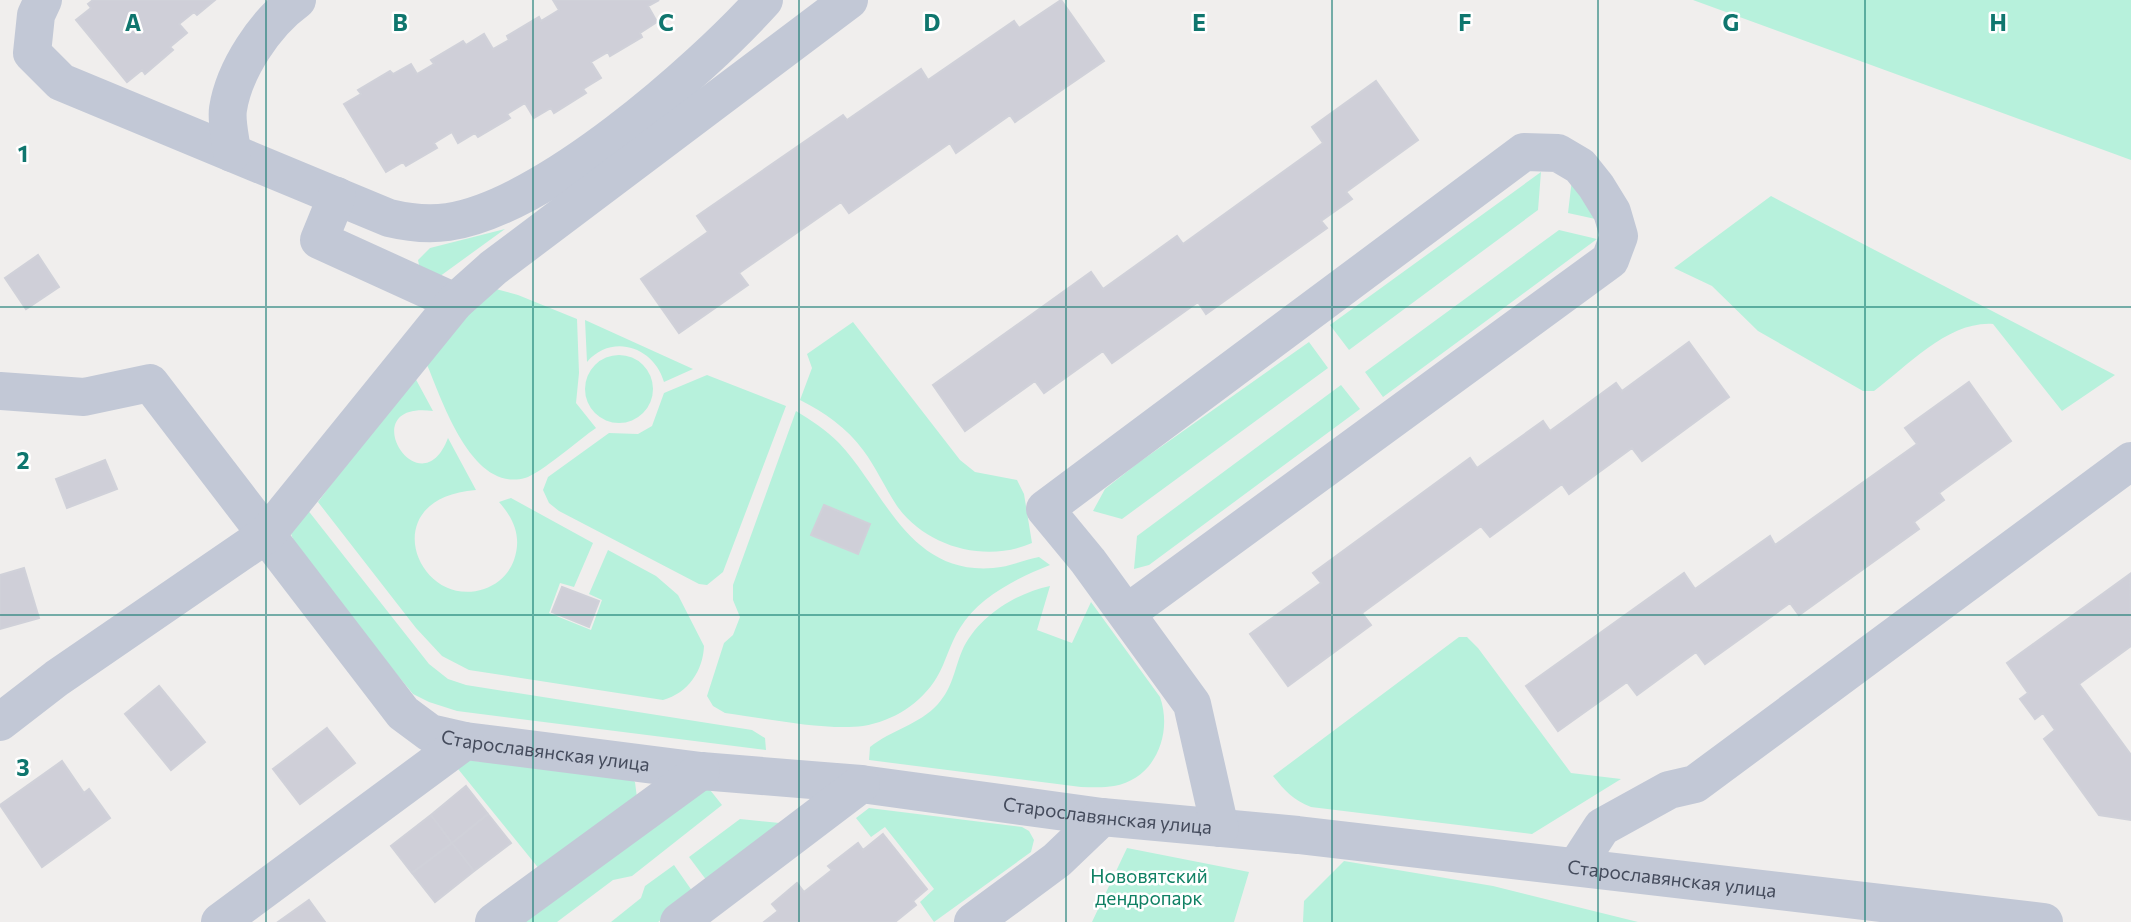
<svg xmlns="http://www.w3.org/2000/svg" width="2131" height="922" font-family="Commissioner,sans-serif">
	<style>
		.green { fill: #b7f1dc }
		.building { fill: #cfcfd8; stroke: #d0d1d9; stroke-width: 2 }
		.lines { fill: none; stroke-linecap: round; stroke-linejoin: round }
		.minor { stroke: #c2c8d6; stroke-width: 38 }
		.grid { fill: none; stroke: #0f766e; stroke-width: 2; stroke-opacity: 0.55 }
		.labels { text-anchor: middle; stroke-width: 5; stroke-linejoin: round; paint-order: stroke }
		.street-label { font-size: 19px; fill: #444b5c; stroke: #fff }
		.park-label { font-size: 19px; fill: #108164; stroke: #fff }
		.grid-label { font-size: 23px; text-anchor: middle; font-weight: bold; fill: #0f766e; stroke: #fff; stroke-width: 5; stroke-linejoin: round; paint-order: stroke }
	</style>
	<rect width="100%" height="100%" fill="#f0eeed"/>
	<path class="green" d="M1693,0H2131V160Z
		M1541,172L1538,210L1349,350L1330,325Z
		M1572,179L1600,220L1568,213Z
		M1771,196L2115,375L2062,411L1993,324C1948,321 1908,366 1874,391H1863L1758,331L1712,286L1674,268Z
		M505,229L432,282L421,275L418,260L430,248Z
		M1559,230L1597,239L1383,397L1365,372Z
		M492,288L518,295L577,319L579,373L576,403L596,428C581,438 540,474 525,478C470,493 441,396 425,360Z
		M585,320L693,369L664,382C654,347 612,333 587,362Z
		M853,322L960,460L975,472L1017,480L1024,494L1032,543C987,563 927,548 897,506C885,488 876,467 863,450C847,428 824,412 800,400L812,368L807,354Z
		M1309,342L1328,368L1122,519L1093,511L1105,489L1138,463Z
		M585 389a34 34 0 1 1 68 0a34 34 0 1 1-68 0Z
		M413,374L433,411C351,400 420,512 448,438L476,490C372,498 418,611 484,589C498,584 509,574 514,560C522,537 514,519 499,502L511,498L593,543L574,587L560,583L549,613L591,630L602,600L589,594L608,550L656,576L678,595L704,646C703,671 688,693 663,700L469,670L442,656L416,628L318,502Z
		M707,375L786,406L723,572L707,585L699,584L559,511L549,503L543,490L548,477L609,433L638,434L652,426L664,393Z
		M1341,385L1360,409L1149,565L1134,569L1137,536Z
		M796,411C811,420 826,430 839,443C885,492 909,575 993,568C1008,567 1024,560 1039,557L1050,565C1017,578 979,597 960,628C950,643 946,662 937,677C921,704 893,721 863,726C826,731 764,718 725,713L713,706L707,696L724,643L733,635L740,617L733,600V585Z
		M303,504L429,664L448,679L466,685L752,730L765,738L766,750L457,711L429,702L413,694L301,558L291,534Z
		M1050,586L1037,630L1072,643L1091,602L1160,697C1173,734 1155,779 1114,786C1103,788 1091,787 1081,787L869,760L870,747C891,730 919,725 938,704C953,687 954,670 962,651C977,617 1016,593 1050,586Z
		M1459,637H1467L1478,648L1571,773L1621,779L1532,834L1311,807C1293,800 1285,791 1273,776Z
		M464,760L627,776L635,782L637,798L540,870L454,764Z
		M703,781L722,805L632,876L613,880L557,922H513Z
		M869,808L1022,827L1029,831L1034,840L1031,852L934,922L920,902L934,889L885,827L871,837L856,818Z
		M740,819L790,824L710,885L689,857Z
		M1127,848L1249,872L1234,922H1092Z
		M1344,861L1493,886L1638,922H1303L1304,901Z
		M674,865L695,895L658,922H611L641,898L645,886Z"/>
	<path class="building" d="M93,0H215L197,15L194,12L179,24L187,33L170,47L173,50L145,74L142,70L127,82L76,20L91,8L88,4Z
		M553,0H659L648,6L657,22L640,33L642,37L610,56L608,52L591,62L601,78L583,89L586,93L554,113L551,108L534,118L525,103L507,114L510,118L478,137L475,133L458,143L452,132L434,143L437,148L406,166L403,162L386,172L344,104L361,94L358,90L390,71L393,74L411,64L417,74L434,64L431,60L463,41L466,45L484,34L493,49L509,40L507,36L539,17L541,21L559,10Z
		M1061,0L1104,61L1015,122L1010,115L956,153L950,143L849,213L841,202L739,273L748,285L679,333L641,279L708,232L697,216L843,115L847,120L921,69L928,80L1014,21L1019,28Z
		M1376,81L1418,140L1346,192L1352,199L1321,221L1327,228L1206,314L1198,302L1112,363L1103,351L1044,393L1035,381L965,431L933,385L1091,272L1103,289L1177,236L1183,244L1323,143L1312,127Z
		M38,255L59,287L26,309L5,278Z
		M1689,342L1729,397L1642,461L1632,448L1569,494L1562,484L1490,537L1481,526L1362,613L1371,625L1288,686L1250,634L1321,583L1313,573L1470,458L1477,468L1543,421L1550,431L1616,383L1622,391Z
		M1969,382L2011,441L1939,493L1944,500L1914,522L1919,529L1799,615L1790,603L1705,664L1696,652L1637,695L1627,682L1558,731L1526,686L1684,573L1695,589L1770,536L1775,545L1917,444L1905,428Z
		M105,460L117,489L67,508L56,479Z
		M824,505L870,524L858,554L811,535Z
		M24,568L39,618L0,629V575Z
		M2130,574L2131,646L2079,684L2131,755V820L2099,815L2044,739L2055,730L2043,713L2035,719L2020,699L2028,693L2007,663Z
		M562,587L599,601L589,627L552,612Z
		M159,686L205,742L171,770L125,714Z
		M327,728L355,763L300,804L273,769Z
		M62,761L84,793L89,789L110,818L42,867L0,805Z
		M466,786L488,814L452,843L431,815Z
		M488,814L511,843L474,871L452,843Z
		M431,815L452,843L412,873L391,846Z
		M883,834L927,889L913,901L916,905L895,922H764L778,911L772,904L797,883L804,892L832,870L828,866L858,843L863,850Z
		M452,843L474,871L435,902L412,873Z
		M309,900L325,922H278Z"/>
	<g class="lines">
		<g class="minor">
			<path d="M43,0L36,15L32,53L61,82L389,218C410,223 427,225 448,222C544,208 699,72 764,0"/>
			<path d="M232,153C231,140 226,122 228,109C234,70 265,23 297,0"/>
			<path d="M337,196L319,240L455,302"/>
			<path id="s1" d="M0,391L84,397L150,383L403,713L430,733L465,741L701,771L861,784L1102,817L1298,835L2044,922"/>
			<path d="M1127,613L1610,260L1619,236L1612,212L1596,186L1580,166L1558,153L1524,152L1045,509L1088,561L1192,704L1220,828"/>
			<path d="M0,722L57,678L267,534L455,302L493,268L849,0"/>
			<path d="M1576,867L1602,827L1669,790L1695,784L2131,461"/>
			<path d="M220,922L465,741"/>
			<path d="M494,922L701,771"/>
			<path d="M679,922L861,784"/>
			<path d="M973,922L1057,860L1102,817"/>
		</g>
	</g>
	<path class="grid" d="M266,0V922M533,0V922M799,0V922M1066,0V922M1332,0V922M1598,0V922M1865,0V922M0,307H2131M0,615H2131"/>
	<g class="labels">
		<g class="street-label">
			<text dy="7" stroke="none"><textPath href="#s1" startOffset="718">Старославянская улица</textPath></text>
			<text dy="7" stroke="none"><textPath href="#s1" startOffset="1284">Старославянская улица</textPath></text>
			<text dy="7" stroke="none"><textPath href="#s1" startOffset="1852">Старославянская улица</textPath></text>
		</g>
		<g class="park-label">
			<text x="1149" y="883">Нововятский<tspan x="1149" dy="22">дендропарк</tspan></text>
		</g>
	</g>
	<g class="grid-label">
		<text x="133" y="31">A</text>
		<text x="400" y="31">B</text>
		<text x="666" y="31">C</text>
		<text x="932" y="31">D</text>
		<text x="1199" y="31">E</text>
		<text x="1465" y="31">F</text>
		<text x="1731" y="31">G</text>
		<text x="1998" y="31">H</text>
		<text x="23" y="162">1</text>
		<text x="23" y="469">2</text>
		<text x="23" y="776">3</text>
	</g>
</svg>
